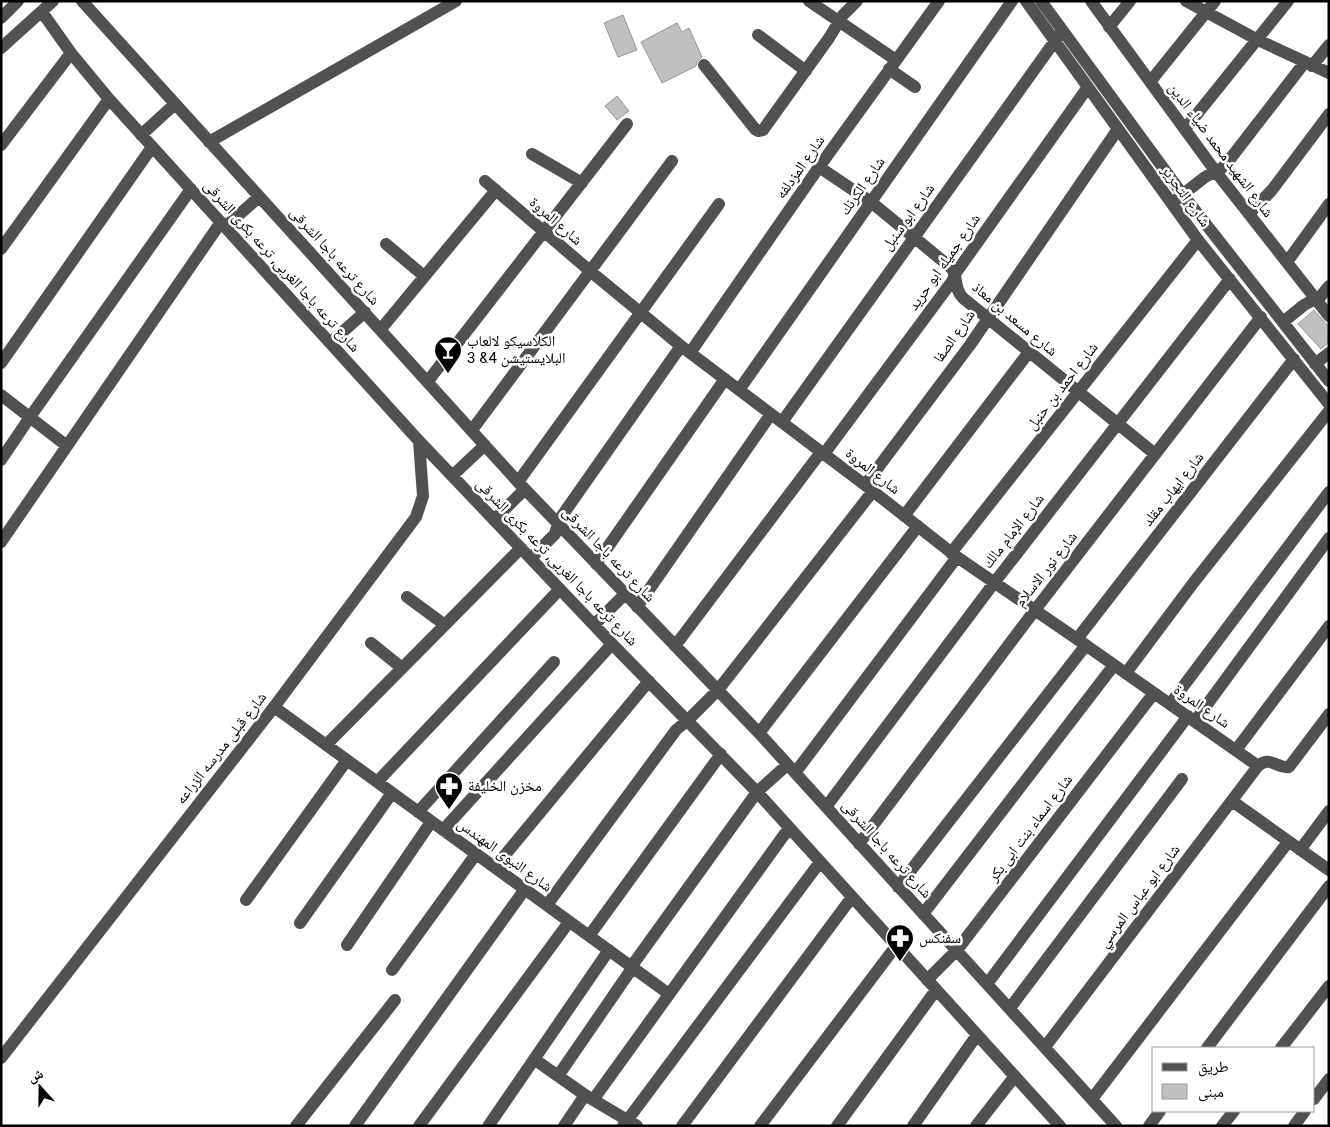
<svg xmlns="http://www.w3.org/2000/svg" width="1330" height="1127" font-family="Roboto,'Noto Naskh Arabic',sans-serif">
	<style>
		.building { fill: #c0c0c0; stroke: #959595 }
		.lines { fill: none; stroke-linecap: round; stroke-linejoin: round }
		.minor { stroke: #515151; stroke-width: 12 }
		.labels { text-anchor: middle; stroke-width: 5; stroke-linejoin: round; paint-order: stroke }
		.street-label { font-size: 15px; fill: #000; stroke: #fff }
		.poi-label { font-size: 15px; fill: #000; stroke: #fff; text-anchor: start }
	</style>
	<rect width="100%" height="100%" fill="#fff"/>
	<path class="building" d="M623,15L637,50L618,57L604,23Z
		M677,23L682,32L689,28L702,57L697,62L696,66L662,83L641,42Z
		M617,96L629,111L617,120L605,106Z
		M1314,310L1329,327V342L1321,349L1298,324Z"/>
	<g class="lines">
		<path class="minor" d="M82,1L518,482L759,733L1116,1126
			M809,1L896,60
			M1026,1L1198,240L1329,404
			M1041,1L1183,195L1329,381
			M1091,1L1216,172L1329,316
			M1186,1L1258,40L1329,73
			M42,12L71,53L109,99L419,441L612,644L757,792L1060,1126
			M1,18L18,1
			M1109,27L1130,1
			M758,35L806,71
			M1,48L53,1
			M704,65L755,129L758,131L763,130L829,38L843,15L857,1
			M1312,66L1329,45
			M889,69L915,87
			M1150,82L1215,1
			M1185,129L1288,1
			M141,135L175,104
			M209,142L456,1
			M1,145L71,53
			M532,154L582,183
			M819,167L871,202L949,266C960,275 952,287 963,298L1155,454
			M485,181L590,271L681,346L865,485L957,557L1077,639L1258,766
			M1177,199L1205,177L1222,168L1227,163L1305,62
			M1249,214L1272,190L1329,114
			M225,227L259,197
			M386,244L424,276
			M1,249L109,99
			M1287,262L1329,204
			M1283,322L1304,305L1321,296L1329,286
			M381,329L496,190
			M330,343L365,312
			M690,353L819,167L939,1
			M1,363L152,147
			M1315,364L1329,353
			M428,381L627,124
			M739,390L1012,1
			M1,395L67,446
			M782,422L1062,31
			M472,430L672,161
			M824,454L953,280L955,274L1088,87
			M1,460L30,417L191,189
			M452,476L485,445
			M518,482L719,204
			M865,485L970,345L1118,129
			M904,516L1029,352
			M494,520L525,489
			M1,542L221,222
			M951,553L1198,240
			M531,558L555,534L559,520L681,346
			M596,564L725,379
			M407,597L445,625
			M637,607L771,414
			M594,625L625,594
			M1077,639L1294,359
			M371,643L402,668
			M675,646L821,452
			M1126,673L1194,582L1329,411
			M1170,704L1329,492
			M274,707L669,994
			M1195,721L1329,538
			M759,733L918,526
			M326,745L521,548
			M1236,750L1329,626
			M795,773L957,557
			M377,782L560,589
			M1232,801L1329,870
			M826,807L994,583L1230,279
			M418,812L554,662
			M443,830L612,644
			M859,844L1035,610L1261,317
			M1300,850L1329,811
			M495,867L649,681
			M898,887L1086,645
			M246,900L347,760
			M547,905L676,730L688,720L718,690L873,491
			M923,914L1114,665
			M300,923L392,793
			M589,936L721,754
			M347,945L431,822
			M631,967L757,792L787,765
			M392,970L476,854
			M927,980L957,950L1154,693
			M987,984L1188,716
			M1010,1008L1182,779
			M1045,1047L1258,766C1270,755 1277,769 1289,767L1329,714
			M1207,1048L1329,886
			M1281,1048L1329,986
			M1,1058L274,707L416,517L423,496L419,441
			M534,1059L585,1095L637,1126
			M558,1076L633,967
			M1092,1099L1288,842
			M1314,1099L1329,1079
			M593,1100L789,828
			M489,1125L609,950
			M296,1126L395,1000
			M355,1126L525,889
			M419,1126L569,922
			M564,1126L585,1095
			M623,1126L820,862
			M682,1126L852,897
			M760,1126L896,946
			M837,1126L936,990
			M913,1126L977,1035
			M976,1126L1015,1076
			M1149,1126L1160,1111
			M1222,1126L1234,1111
			M1294,1126L1305,1111"/>
	</g>
	<defs>
		<g id="bar-pin" transform="scale(1.4375)"><path d="M0 17L-7.5 6A9.5 9.5 0 1 1 7.5 6Z" fill="#000" stroke="#fff"/><path d="M-6-5H6L.8 .8V4.5H3.5V6h-7V4.5H-.8V.8Z" fill="#fff"/></g>
		<g id="pharmacy-pin" transform="scale(1.4375)"><path d="M0 17L-7.5 6A9.5 9.5 0 1 1 7.5 6Z" fill="#000" stroke="#fff"/><path d="M-2-6h4v4h4v4h-4v4h-4v-4h-4v-4h4Z" fill="#fff"/></g>
	</defs>
	<g fill-rule="evenodd">
		<use href="#bar-pin" x="448" y="350"/>
		<use href="#pharmacy-pin" x="449" y="786"/>
		<use href="#pharmacy-pin" x="900" y="938"/>
	</g>
	<g class="labels">
		<g class="street-label">
			<text transform="translate(1221 150) rotate(53)" y="5">شارع الشهيد محمد ضياء الدين</text>
			<text transform="translate(800 167) rotate(-55)" y="5">شارع المزدلفه</text>
			<text transform="translate(862 186) rotate(-55)" y="5">شارع الكرنك</text>
			<text transform="translate(1186 196) rotate(54)" y="5">شارع التحرير</text>
			<text transform="translate(908 217) rotate(-54)" y="5">شارع ابو سنبل</text>
			<text transform="translate(556 221) rotate(41)" y="5">شارع المروة</text>
			<text transform="translate(335 256) rotate(48)" y="5">شارع ترعه باجا الشرقى</text>
			<text transform="translate(944 262) rotate(-55)" y="5">شارع جميله ابو حريد</text>
			<text transform="translate(282 266) rotate(48)" y="5">شارع ترعه باجا الغربى, ترعه بكرى الشرقى</text>
			<text transform="translate(1015 319) rotate(40)" y="5">شارع مسعد بن معاذ</text>
			<text transform="translate(954 336) rotate(-55)" y="5">شارع الصفا</text>
			<text transform="translate(1062 386) rotate(-52)" y="5">شارع احمد بن حنبل</text>
			<text transform="translate(873 471) rotate(38)" y="5">شارع المروة</text>
			<text transform="translate(1173 489) rotate(-52)" y="5">شارع ايهاب مقلد</text>
			<text transform="translate(1013 531) rotate(-52)" y="5">شارع الإمام مالك</text>
			<text transform="translate(609 554) rotate(46)" y="5">شارع ترعه باجا الشرقى</text>
			<text transform="translate(557 562) rotate(46)" y="5">شارع ترعه باجا الغربى, ترعه بكرى الشرقى</text>
			<text transform="translate(1046 569) rotate(-52)" y="5">شارع نور الاسلام</text>
			<text transform="translate(1202 706) rotate(35)" y="5">شارع المروة</text>
			<text transform="translate(221 748) rotate(-52)" y="5">شارع قبلى مدرسه الزراعه</text>
			<text transform="translate(1030 828) rotate(-53)" y="5">شارع اسماء بنت ابى بكر</text>
			<text transform="translate(887 849) rotate(48)" y="5">شارع ترعه باجا الشرقى</text>
			<text transform="translate(505 855) rotate(36)" y="5">شارع النبوى المهندس</text>
			<text transform="translate(1139 896) rotate(-53)" y="5">شارع ابو عباس المرسي</text>
		</g>
		<g class="poi-label">
			<text x="467" y="346">الكلاسيكو لالعاب<tspan x="467" dy="17">البلايستيشن 4&amp; 3</tspan></text>
			<text x="468" y="791">مخزن الخليفة</text>
			<text x="919" y="943">سفنكس</text>
		</g>
	</g>
	<rect width="1330" height="1127" fill="none" stroke="#000000" stroke-width="5"/>
	<rect x="1152" y="1047" width="162" height="65" fill="#ffffff" stroke="#999999"/>
	<rect x="1162" y="1063" width="25" height="8" fill="#515151" stroke="#999999"/>
	<text x="1198" y="1072" font-size="15" fill="#000000">طريق</text>
	<rect x="1162" y="1084" width="25" height="15" fill="#c0c0c0" stroke="#999999"/>
	<text x="1198" y="1097" font-size="15" fill="#000000">مبنى</text>
	<g transform="translate(40 1087) rotate(339)" stroke="#ffffff" stroke-width="4" paint-order="stroke">
	<path d="M0-4L9 19L0 12L-9 19Z" fill="#000000"/>
	<text y="-8" font-size="14" font-weight="bold" text-anchor="middle" fill="#000000">ش</text>
	</g>
</svg>
